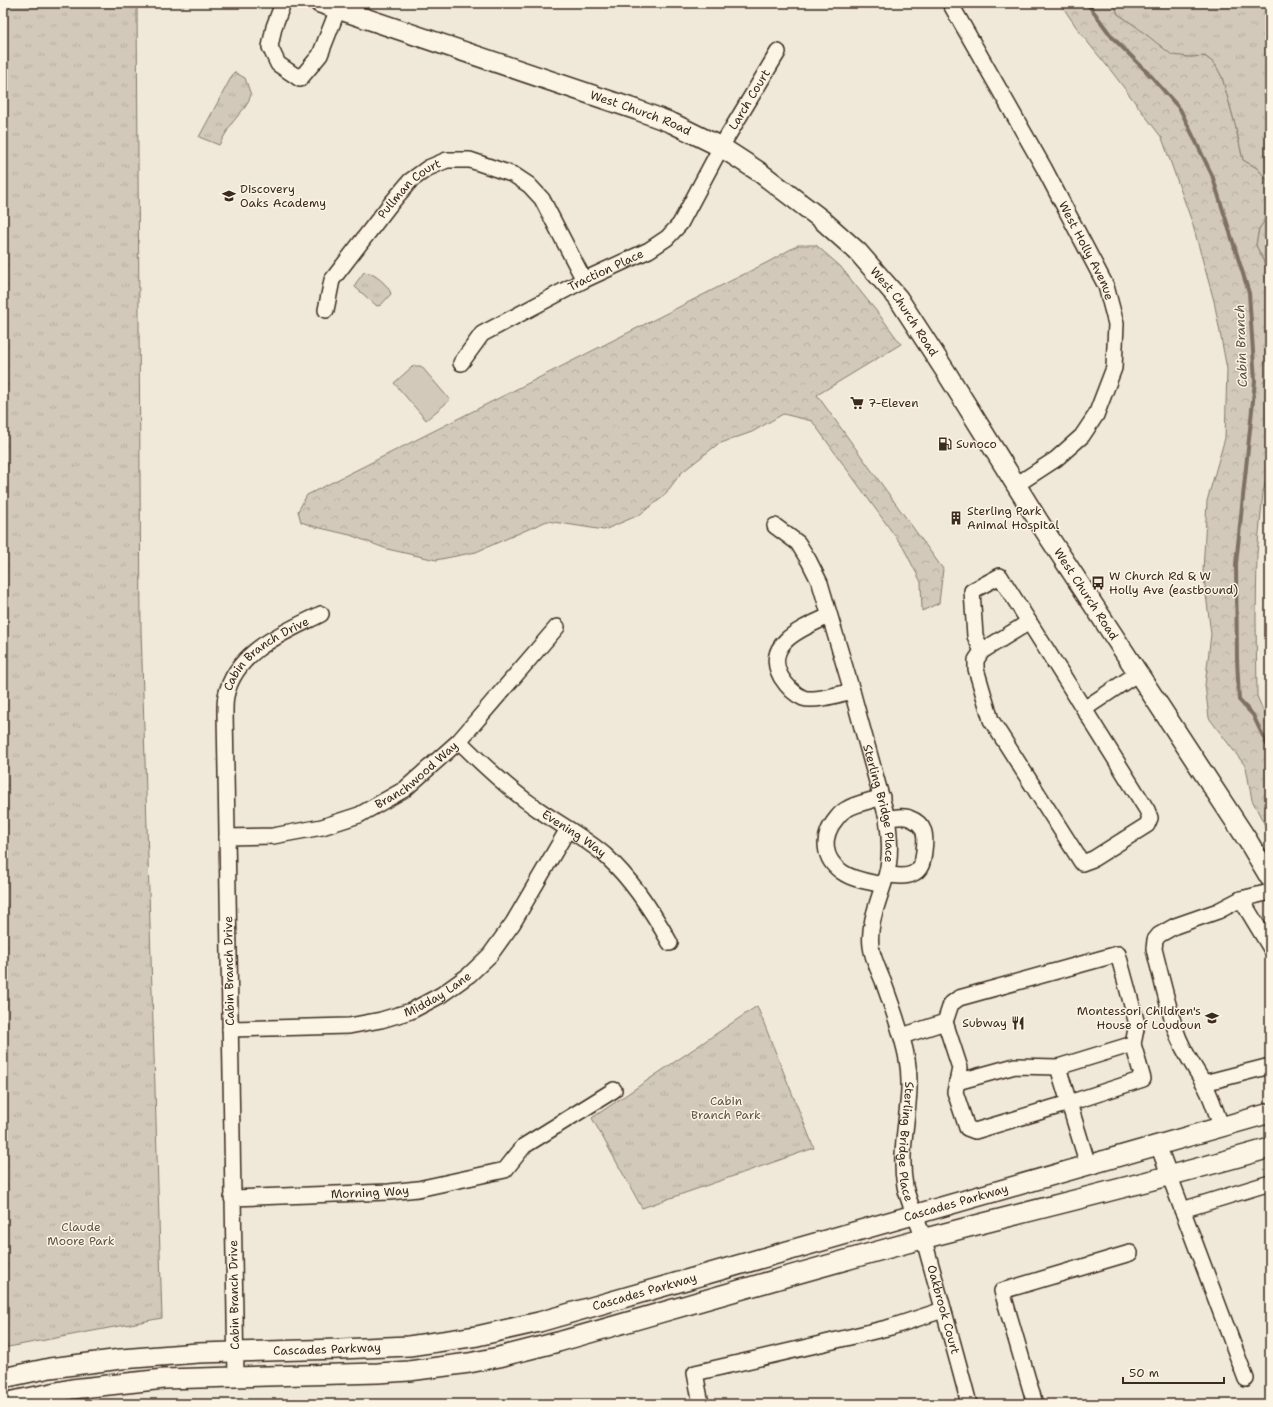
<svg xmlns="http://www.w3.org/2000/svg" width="1273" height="1407" font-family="'Shantell Sans',sans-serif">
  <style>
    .forest { fill: url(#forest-crowns); stroke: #867a6c }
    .park { fill: url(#park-tufts); stroke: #867a6c }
    .garden { fill: #d2c9ba; stroke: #867a6c }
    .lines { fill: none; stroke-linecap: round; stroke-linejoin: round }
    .stream { stroke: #7e7163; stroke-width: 4 }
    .minor-casing { stroke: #3b2a1e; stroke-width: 18 }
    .major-casing { stroke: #3b2a1e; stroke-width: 22 }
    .minor { stroke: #fcf5e5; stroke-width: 15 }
    .major { stroke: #fcf5e5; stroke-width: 19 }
    .labels { text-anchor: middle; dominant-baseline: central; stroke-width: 3; stroke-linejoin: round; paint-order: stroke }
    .street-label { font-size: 12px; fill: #3b2a1e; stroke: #fcf5e5 }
    .poi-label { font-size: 12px; fill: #3b2a1e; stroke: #fcf5e5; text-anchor: start }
    .park-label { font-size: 12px; fill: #615245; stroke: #fcf5e5 }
    .water-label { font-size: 13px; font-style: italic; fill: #625346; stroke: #fcf5e5 }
  </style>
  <defs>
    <pattern id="forest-crowns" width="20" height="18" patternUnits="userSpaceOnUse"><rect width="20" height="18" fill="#d2c9ba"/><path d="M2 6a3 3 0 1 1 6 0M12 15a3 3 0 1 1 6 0" fill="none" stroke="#b5ad9f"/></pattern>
    <pattern id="park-tufts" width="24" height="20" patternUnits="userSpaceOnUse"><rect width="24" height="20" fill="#d2c9ba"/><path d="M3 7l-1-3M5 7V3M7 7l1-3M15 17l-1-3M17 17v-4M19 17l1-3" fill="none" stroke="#b5ad9f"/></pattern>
  </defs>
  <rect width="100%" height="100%" fill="#f0e9d9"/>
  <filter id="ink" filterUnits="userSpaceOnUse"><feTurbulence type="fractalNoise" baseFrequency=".025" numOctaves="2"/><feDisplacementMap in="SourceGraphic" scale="8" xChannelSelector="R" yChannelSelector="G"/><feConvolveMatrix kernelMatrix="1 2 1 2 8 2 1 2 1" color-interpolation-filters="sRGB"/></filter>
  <g filter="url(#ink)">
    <path class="forest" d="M 1060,3 L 1114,3 L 1118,14 L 1134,25 L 1190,57 L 1205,56 L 1215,64 L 1222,77 L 1235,124 L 1243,160 L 1257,168 L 1268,181 L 1269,200 L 1268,216 L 1259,229 L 1256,245 L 1270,275 L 1270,463 L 1263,493 L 1257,554 L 1256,619 L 1257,696 L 1270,727 L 1270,835 L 1252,800 L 1246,767 L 1209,718 L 1205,685 L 1211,634 L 1203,571 L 1207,501 L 1225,438 L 1227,369 L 1214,301 L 1192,222 L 1162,138 L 1112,72 L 1081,34 Z
      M 798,245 L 816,245 L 840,266 L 881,317 L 901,344 L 817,395 L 943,569 L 939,603 L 922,611 L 921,582 L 903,547 L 812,421 L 783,414 L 752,432 L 718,444 L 681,473 L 663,497 L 639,515 L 604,530 L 547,521 L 476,552 L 436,560 L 387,549 L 350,535 L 316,527 L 301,522 L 298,511 L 307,495 L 770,261 Z"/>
    <path class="park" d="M 3,3 L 137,3 L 141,629 L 162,1318 L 3,1348 Z
      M 1114,3 L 1270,3 L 1270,275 L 1256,245 L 1259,229 L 1268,216 L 1269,200 L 1268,181 L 1257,168 L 1243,160 L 1235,124 L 1222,77 L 1215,64 L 1205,56 L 1190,57 L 1172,55 L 1134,25 L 1118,14 Z
      M 234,72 L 245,78 L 251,95 L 246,106 L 232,123 L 219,145 L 199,137 Z
      M 364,272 C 373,272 389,285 391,294 L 381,305 L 377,306 L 355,287 L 356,283 Z
      M 757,1006 L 814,1148 L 642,1208 L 592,1118 Z"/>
    <path class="garden" d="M 413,366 L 421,366 L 450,400 L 426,420 L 394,383 Z"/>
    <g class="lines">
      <path class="stream" d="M 1087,3 L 1112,37 L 1151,76 L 1180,109 L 1212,175 L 1249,293 L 1255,381 L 1236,564 L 1237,659 L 1239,700 L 1253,715 L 1270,751"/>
      <g class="minor-casing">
        <g id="minor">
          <path d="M 283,3 L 274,27 L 270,47 L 278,64 L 300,79 L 320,55 L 338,9"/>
          <path id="s1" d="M 950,3 L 1044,168 L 1106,286 L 1116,324 L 1114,368 L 1096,415 L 1082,436 L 1056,459 L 1016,485"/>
          <path id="s2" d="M 326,310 L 332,280 L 388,207 L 410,181 L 428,168 L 447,160 L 470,160 L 514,175 L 529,185 L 542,199 L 584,280"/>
          <path id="s3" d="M 461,363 L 482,334 L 584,280 L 649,250 L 667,238 L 680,224 L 721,147 L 778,52"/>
          <path id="s4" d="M 775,526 L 798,543 L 809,561 L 820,583 L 852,691 L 887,818 C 890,837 891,858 886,876 C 880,898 868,923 871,946 C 872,957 879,971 883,981 C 892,1007 902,1032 907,1059 C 915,1101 897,1143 905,1186 C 908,1202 919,1223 924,1240 C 939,1295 955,1349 969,1404"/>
          <path d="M 829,616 C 806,627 762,642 781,677 C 786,685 794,694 803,698 C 814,702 840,694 852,691"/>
          <path d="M 982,651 L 1029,622"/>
          <path d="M 1084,709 L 1147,810 L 1150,818 L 1147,825 L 1093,859 L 1082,863 L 991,720 L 976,669 L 976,660 L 982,651 L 975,636 L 972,591 L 1000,576 L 1084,709 L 1138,673"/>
          <path id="s5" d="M 459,741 C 482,764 505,786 532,805 C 556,823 585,837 607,857 C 633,881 653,912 670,943"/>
          <path d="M 882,797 C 871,801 857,803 847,809 C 842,811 839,815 836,819 C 821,837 823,859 842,872 C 853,880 870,882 883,885"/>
          <path id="s6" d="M 227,837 L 273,836 L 322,827 L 359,815 L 405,789 L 459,741 L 557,627"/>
          <path d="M 887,875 C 895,875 904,878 912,874 C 922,870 923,861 924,851 C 926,836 926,824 909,818 C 903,815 894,818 887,818"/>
          <path d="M 1241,899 L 1270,947"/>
          <path d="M 945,1022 L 960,1068 L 955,1092 L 967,1128 L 975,1131 L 1069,1103 L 1058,1067"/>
          <path id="s7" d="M 230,1029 L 349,1026 L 381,1020 L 411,1011 L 441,995 L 469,975 L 490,955 L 513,923 L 568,829"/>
          <path d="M 902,1036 L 945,1022 L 951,1004 L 959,998 L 1118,954 L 1137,1024 L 1133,1044 L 1143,1079 L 1069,1103 L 1088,1165"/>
          <path d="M 957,1082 L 1015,1066 L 1058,1067 L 1133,1044"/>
          <path d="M 1204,1083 L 1270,1066"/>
          <path d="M 1222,1127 C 1215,1112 1212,1096 1203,1082 C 1194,1066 1182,1050 1176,1031 C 1167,1004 1161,976 1154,949 L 1155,940 L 1159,935 L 1175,926 L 1218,911 L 1241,899 L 1270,892"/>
          <path d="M 1158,1145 L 1246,1379"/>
          <path id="s8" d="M 232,1198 L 389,1192 L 418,1189 L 505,1170 L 524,1146 L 614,1090"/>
          <path d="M 1182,1210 L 1270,1183"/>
          <path id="s9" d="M 236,1377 L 225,712 C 225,707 225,701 226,696 C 236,650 284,633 321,614"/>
          <path d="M 701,1404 L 695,1373 L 829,1342 L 891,1327 L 943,1310"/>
          <path d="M 1035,1404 L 1002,1291 L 1130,1253"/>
        </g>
      </g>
      <g class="major-casing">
        <g id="major">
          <path id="s10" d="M 320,3 L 637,110 L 672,123 L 721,147 L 758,171 L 821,219 L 858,252 L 898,298 L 946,372 L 1039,522 L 1248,841 L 1270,878"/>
          <path id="s11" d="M 3,1378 L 50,1368 L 121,1359 L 198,1353 L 340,1349 L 409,1346 L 477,1336 L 539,1322 L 1270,1113"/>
          <path d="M 3,1403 L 72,1389 L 164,1379 L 378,1373 L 409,1371 L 469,1363 L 499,1357 L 558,1342 C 681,1307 803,1271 926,1238 C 1040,1208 1156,1181 1270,1148"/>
        </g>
      </g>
      <use href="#minor" class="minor"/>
      <use href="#major" class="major"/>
    </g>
  </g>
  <defs>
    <g id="school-bare" transform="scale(1.08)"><path d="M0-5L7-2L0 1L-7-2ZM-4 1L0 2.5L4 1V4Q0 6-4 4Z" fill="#3b2a1e" stroke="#fcf5e5" stroke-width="2.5" paint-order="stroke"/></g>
    <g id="supermarket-bare" transform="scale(1.08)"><path d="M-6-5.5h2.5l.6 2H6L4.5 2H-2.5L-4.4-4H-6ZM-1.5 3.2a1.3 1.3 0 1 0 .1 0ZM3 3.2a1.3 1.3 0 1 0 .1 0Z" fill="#3b2a1e" stroke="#fcf5e5" stroke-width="2.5" paint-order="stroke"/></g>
    <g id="fuel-bare" transform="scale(1.08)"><path d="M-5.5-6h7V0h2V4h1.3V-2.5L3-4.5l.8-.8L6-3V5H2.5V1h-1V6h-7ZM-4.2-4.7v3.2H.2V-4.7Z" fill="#3b2a1e" stroke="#fcf5e5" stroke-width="2.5" paint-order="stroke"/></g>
    <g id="building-bare" transform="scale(1.08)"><path d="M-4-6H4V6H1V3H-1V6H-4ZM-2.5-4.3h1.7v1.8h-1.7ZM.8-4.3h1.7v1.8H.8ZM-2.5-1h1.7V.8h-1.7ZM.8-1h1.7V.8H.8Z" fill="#3b2a1e" stroke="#fcf5e5" stroke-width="2.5" paint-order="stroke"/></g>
    <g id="bus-bare" transform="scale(1.08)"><path d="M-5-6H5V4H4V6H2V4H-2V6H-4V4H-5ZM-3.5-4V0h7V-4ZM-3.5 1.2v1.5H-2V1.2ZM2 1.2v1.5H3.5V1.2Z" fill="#3b2a1e" stroke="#fcf5e5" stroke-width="2.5" paint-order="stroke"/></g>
    <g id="restaurant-bare" transform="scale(1.08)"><path d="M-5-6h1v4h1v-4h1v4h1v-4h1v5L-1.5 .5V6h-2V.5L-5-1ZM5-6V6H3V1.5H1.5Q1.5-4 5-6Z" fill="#3b2a1e" stroke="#fcf5e5" stroke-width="2.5" paint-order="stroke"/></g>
  </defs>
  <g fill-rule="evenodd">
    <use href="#school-bare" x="229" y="196"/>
    <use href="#supermarket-bare" x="857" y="403"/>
    <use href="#fuel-bare" x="945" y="444"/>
    <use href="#building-bare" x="956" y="518"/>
    <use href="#bus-bare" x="1098" y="583"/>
    <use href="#school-bare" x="1212" y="1018"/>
    <use href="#restaurant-bare" x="1018" y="1023"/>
  </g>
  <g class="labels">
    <g class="street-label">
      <text stroke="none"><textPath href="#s3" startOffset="406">Larch Court</textPath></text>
      <text stroke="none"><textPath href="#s10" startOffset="339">West Church Road</textPath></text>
      <text stroke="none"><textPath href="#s2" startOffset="151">Pullman Court</textPath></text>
      <text stroke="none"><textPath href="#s1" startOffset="283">West Holly Avenue</textPath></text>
      <text stroke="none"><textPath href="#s3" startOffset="175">Traction Place</textPath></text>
      <text stroke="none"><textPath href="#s10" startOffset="675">West Church Road</textPath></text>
      <text stroke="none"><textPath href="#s10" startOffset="1011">West Church Road</textPath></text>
      <text stroke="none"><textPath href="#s9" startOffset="742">Cabin Branch Drive</textPath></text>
      <text stroke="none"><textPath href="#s6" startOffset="205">Branchwood Way</textPath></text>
      <text stroke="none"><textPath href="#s4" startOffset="303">Sterling Bridge Place</textPath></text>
      <text stroke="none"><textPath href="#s5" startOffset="148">Evening Way</textPath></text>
      <text transform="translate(229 971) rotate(-91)">Cabin Branch Drive</text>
      <text stroke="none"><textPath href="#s7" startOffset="214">Midday Lane</textPath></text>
      <text stroke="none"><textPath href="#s4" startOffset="651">Sterling Bridge Place</textPath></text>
      <text stroke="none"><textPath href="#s8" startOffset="138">Morning Way</textPath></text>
      <text stroke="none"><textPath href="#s11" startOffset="974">Cascades Parkway</textPath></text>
      <text stroke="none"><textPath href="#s11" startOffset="650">Cascades Parkway</textPath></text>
      <text transform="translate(234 1295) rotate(-91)">Cabin Branch Drive</text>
      <text stroke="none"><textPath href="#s4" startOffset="825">Oakbrook Court</textPath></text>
      <text stroke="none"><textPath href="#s11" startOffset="326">Cascades Parkway</textPath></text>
    </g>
    <g class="poi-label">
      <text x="240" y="189">Discovery<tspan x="240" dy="14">Oaks Academy</tspan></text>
      <text x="868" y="403">7-Eleven</text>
      <text x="956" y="444">Sunoco</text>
      <text x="967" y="511">Sterling Park<tspan x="967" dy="14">Animal Hospital</tspan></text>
      <text x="1109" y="576">W Church Rd &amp; W<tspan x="1109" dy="14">Holly Ave (eastbound)</tspan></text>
      <text x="1201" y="1011" text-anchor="end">Montessori Children's<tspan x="1201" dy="14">House of Loudoun</tspan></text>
      <text x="1007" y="1023" text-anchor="end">Subway</text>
    </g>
    <g class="park-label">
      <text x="726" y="1101">Cabin<tspan x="726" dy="14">Branch Park</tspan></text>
      <text x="81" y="1227">Claude<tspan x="81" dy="14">Moore Park</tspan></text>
    </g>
    <g class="water-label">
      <text transform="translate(1241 346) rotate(-92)">Cabin Branch</text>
    </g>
  </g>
  <rect width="1273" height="1407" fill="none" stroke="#fcf5e5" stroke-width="16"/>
  <rect x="8" y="8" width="1257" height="1391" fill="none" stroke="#3b2a1e" stroke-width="1.5" filter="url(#ink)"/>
  <path d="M1123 1377v6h101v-6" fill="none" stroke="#3b2a1e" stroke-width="2"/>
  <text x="1129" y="1377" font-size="12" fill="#3b2a1e" stroke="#fcf5e5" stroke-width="3" paint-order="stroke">50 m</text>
</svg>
